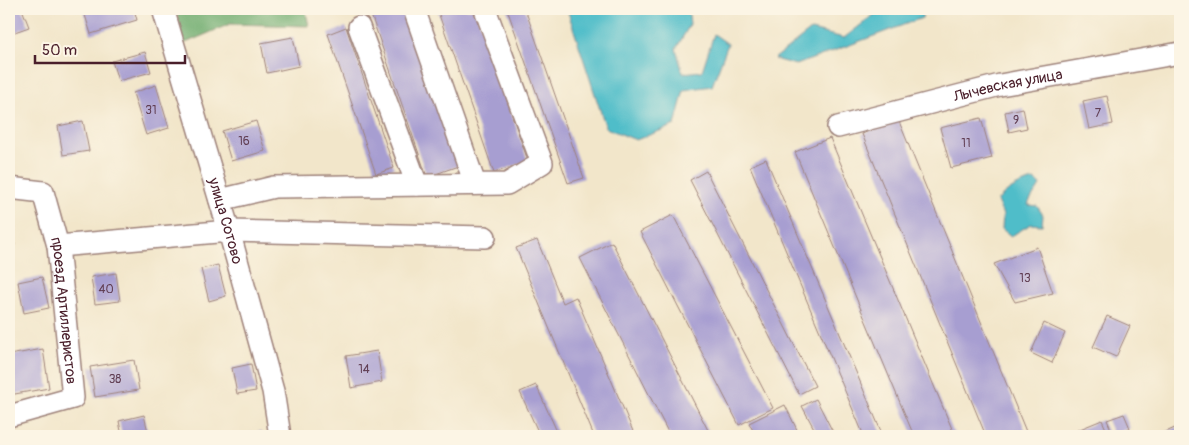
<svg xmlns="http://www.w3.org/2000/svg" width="1189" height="445" font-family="Pangolin,sans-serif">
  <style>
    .forest { fill: #6eac6e; stroke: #5c664c }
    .water { fill: #50bdc9; stroke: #4d6e7a }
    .building { fill: #a79ed1 }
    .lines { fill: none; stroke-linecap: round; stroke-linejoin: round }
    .minor-casing { stroke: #9e827a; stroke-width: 24 }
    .minor { stroke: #fff; stroke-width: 21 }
    .labels { text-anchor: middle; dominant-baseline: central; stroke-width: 4; stroke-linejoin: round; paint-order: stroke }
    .number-label { font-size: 12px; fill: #613f54 }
    .street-label { font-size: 15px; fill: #4a1f2b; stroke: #fcf5e5 }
  </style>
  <rect width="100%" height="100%" fill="#fcf5e5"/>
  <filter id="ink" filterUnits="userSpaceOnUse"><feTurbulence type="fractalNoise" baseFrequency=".02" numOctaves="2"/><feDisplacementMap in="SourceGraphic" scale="10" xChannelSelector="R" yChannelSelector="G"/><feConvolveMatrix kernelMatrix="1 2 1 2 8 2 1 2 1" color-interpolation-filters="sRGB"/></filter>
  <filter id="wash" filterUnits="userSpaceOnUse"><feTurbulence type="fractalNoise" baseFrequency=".0096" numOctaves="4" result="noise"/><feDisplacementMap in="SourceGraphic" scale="20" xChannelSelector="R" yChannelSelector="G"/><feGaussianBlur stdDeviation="1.12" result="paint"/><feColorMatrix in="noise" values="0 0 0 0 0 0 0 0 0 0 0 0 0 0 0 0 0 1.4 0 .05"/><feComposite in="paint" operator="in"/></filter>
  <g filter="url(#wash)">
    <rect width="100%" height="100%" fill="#f2e6ca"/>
    <path class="forest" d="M 176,9 L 314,9 L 306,12 L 309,26 L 230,24 L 183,44 Z"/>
    <path class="water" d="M 567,9 L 688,9 L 690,24 L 676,49 L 683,73 L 702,71 L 714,34 L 728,44 L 712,86 L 684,90 L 675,125 L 636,140 L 606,128 Z
      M 880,9 L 923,9 L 922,18 L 796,65 L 774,59 L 811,30 L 844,38 L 880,10 Z
      M 1034,180 L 1040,185 C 1037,192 1030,198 1028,205 L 1037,206 L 1043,215 L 1042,225 L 1031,224 L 1011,236 L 1002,229 L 1003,215 L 997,201 C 1009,189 1018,184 1034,180 Z"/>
    <g id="blocks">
      <path class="building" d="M 9,9 L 22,9 L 29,27 L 9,34 Z
        M 83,9 L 134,9 L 137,20 L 91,34 Z
        M 369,9 L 407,9 L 461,165 L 427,177 Z
        M 437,9 L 475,9 L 528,161 L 494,173 Z
        M 507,9 L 525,9 L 584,178 L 568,183 Z
        M 346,27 L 394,168 L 376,174 L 328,34 Z
        M 293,37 L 299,66 L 267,73 L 261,43 Z
        M 145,52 L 151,72 L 118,81 L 112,61 Z
        M 156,85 L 169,128 L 146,135 L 133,93 Z
        M 1107,96 L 1113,124 L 1089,129 L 1083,101 Z
        M 1023,108 L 1027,128 L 1009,132 L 1005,112 Z
        M 981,118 L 992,158 L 951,168 L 940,128 Z
        M 898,119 L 1027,434 L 1023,436 L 986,436 L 862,134 Z
        M 83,121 L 89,151 L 63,155 L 58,126 Z
        M 256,121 L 265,151 L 231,161 L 222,131 Z
        M 830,138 L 955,436 L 914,436 L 795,152 Z
        M 766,159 L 883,436 L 864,436 L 750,166 Z
        M 706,171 L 815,386 L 799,394 L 690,180 Z
        M 673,215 L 773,408 L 739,425 L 640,232 Z
        M 9,226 L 15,245 L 9,247 Z
        M 537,240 L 563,303 L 576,297 L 635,436 L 594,436 L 516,248 Z
        M 612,242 L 711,436 L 670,436 L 580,258 Z
        M 1037,247 L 1053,293 L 1015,302 L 994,264 Z
        M 218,265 L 226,296 L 209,301 L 201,269 Z
        M 116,273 L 120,301 L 95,304 L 91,277 Z
        M 42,277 L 49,308 L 24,313 L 18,282 Z
        M 1107,316 L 1130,326 L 1116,357 L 1093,347 Z
        M 1044,323 L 1065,333 L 1052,363 L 1031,353 Z
        M 43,349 L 49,388 L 9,395 L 9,355 Z
        M 377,351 L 382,382 L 351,388 L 346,356 Z
        M 134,360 L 139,390 L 95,397 L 90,367 Z
        M 251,364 L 256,391 L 237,394 L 232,368 Z
        M 536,385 L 559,436 L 540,436 L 520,392 Z
        M 816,399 L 835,436 L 818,436 L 802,406 Z
        M 785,405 L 800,436 L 756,436 L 749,423 Z
        M 1124,414 L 1130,428 L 1113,434 L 1107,420 Z
        M 144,415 L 149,436 L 122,436 L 119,421 Z
        M 1102,420 L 1109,436 L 1063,436 Z
        M 1177,427 L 1180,436 L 1157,436 Z
        M 262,431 L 262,436 L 242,436 L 241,434 Z"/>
    </g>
  </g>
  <g filter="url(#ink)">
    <use href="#blocks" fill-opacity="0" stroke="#9e827a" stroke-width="1"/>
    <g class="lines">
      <g class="minor-casing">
        <g id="minor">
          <path id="s1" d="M 163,9 L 229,231 L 273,391 L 280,436"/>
          <path d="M 414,9 L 475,184"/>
          <path d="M 359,27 L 417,185"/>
          <path id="s2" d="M 838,127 L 1000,85 L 1180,53"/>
          <path id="s3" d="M 9,188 L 43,192 L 58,246 L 73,398 L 9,416"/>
          <path d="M 220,200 L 274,187 L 507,184 L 542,163 L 485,9"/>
          <path d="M 58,246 L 229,231 L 485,237"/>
        </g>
      </g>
      <use href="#minor" class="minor"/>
    </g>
  </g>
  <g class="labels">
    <g class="number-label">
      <text x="151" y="110">31</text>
      <text x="1098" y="113">7</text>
      <text x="1016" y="120">9</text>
      <text x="244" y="141">16</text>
      <text x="966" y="143">11</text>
      <text x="1025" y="278">13</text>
      <text x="106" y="289">40</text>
      <text x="364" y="369">14</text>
      <text x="115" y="379">38</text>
    </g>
    <g class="street-label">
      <text stroke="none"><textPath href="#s2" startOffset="175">Лычевская улица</textPath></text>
      <text stroke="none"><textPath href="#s1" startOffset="221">улица Сотово</textPath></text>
      <text stroke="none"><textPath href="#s3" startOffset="155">проезд Артиллеристов</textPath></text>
    </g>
  </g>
  <rect width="1189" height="445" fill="none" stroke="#fcf5e5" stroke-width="30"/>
  <path d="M35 55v8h150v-8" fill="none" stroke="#4a1f2b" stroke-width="2.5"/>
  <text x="42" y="55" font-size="15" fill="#4a1f2b" stroke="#fcf5e5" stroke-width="4" paint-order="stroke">50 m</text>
</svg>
